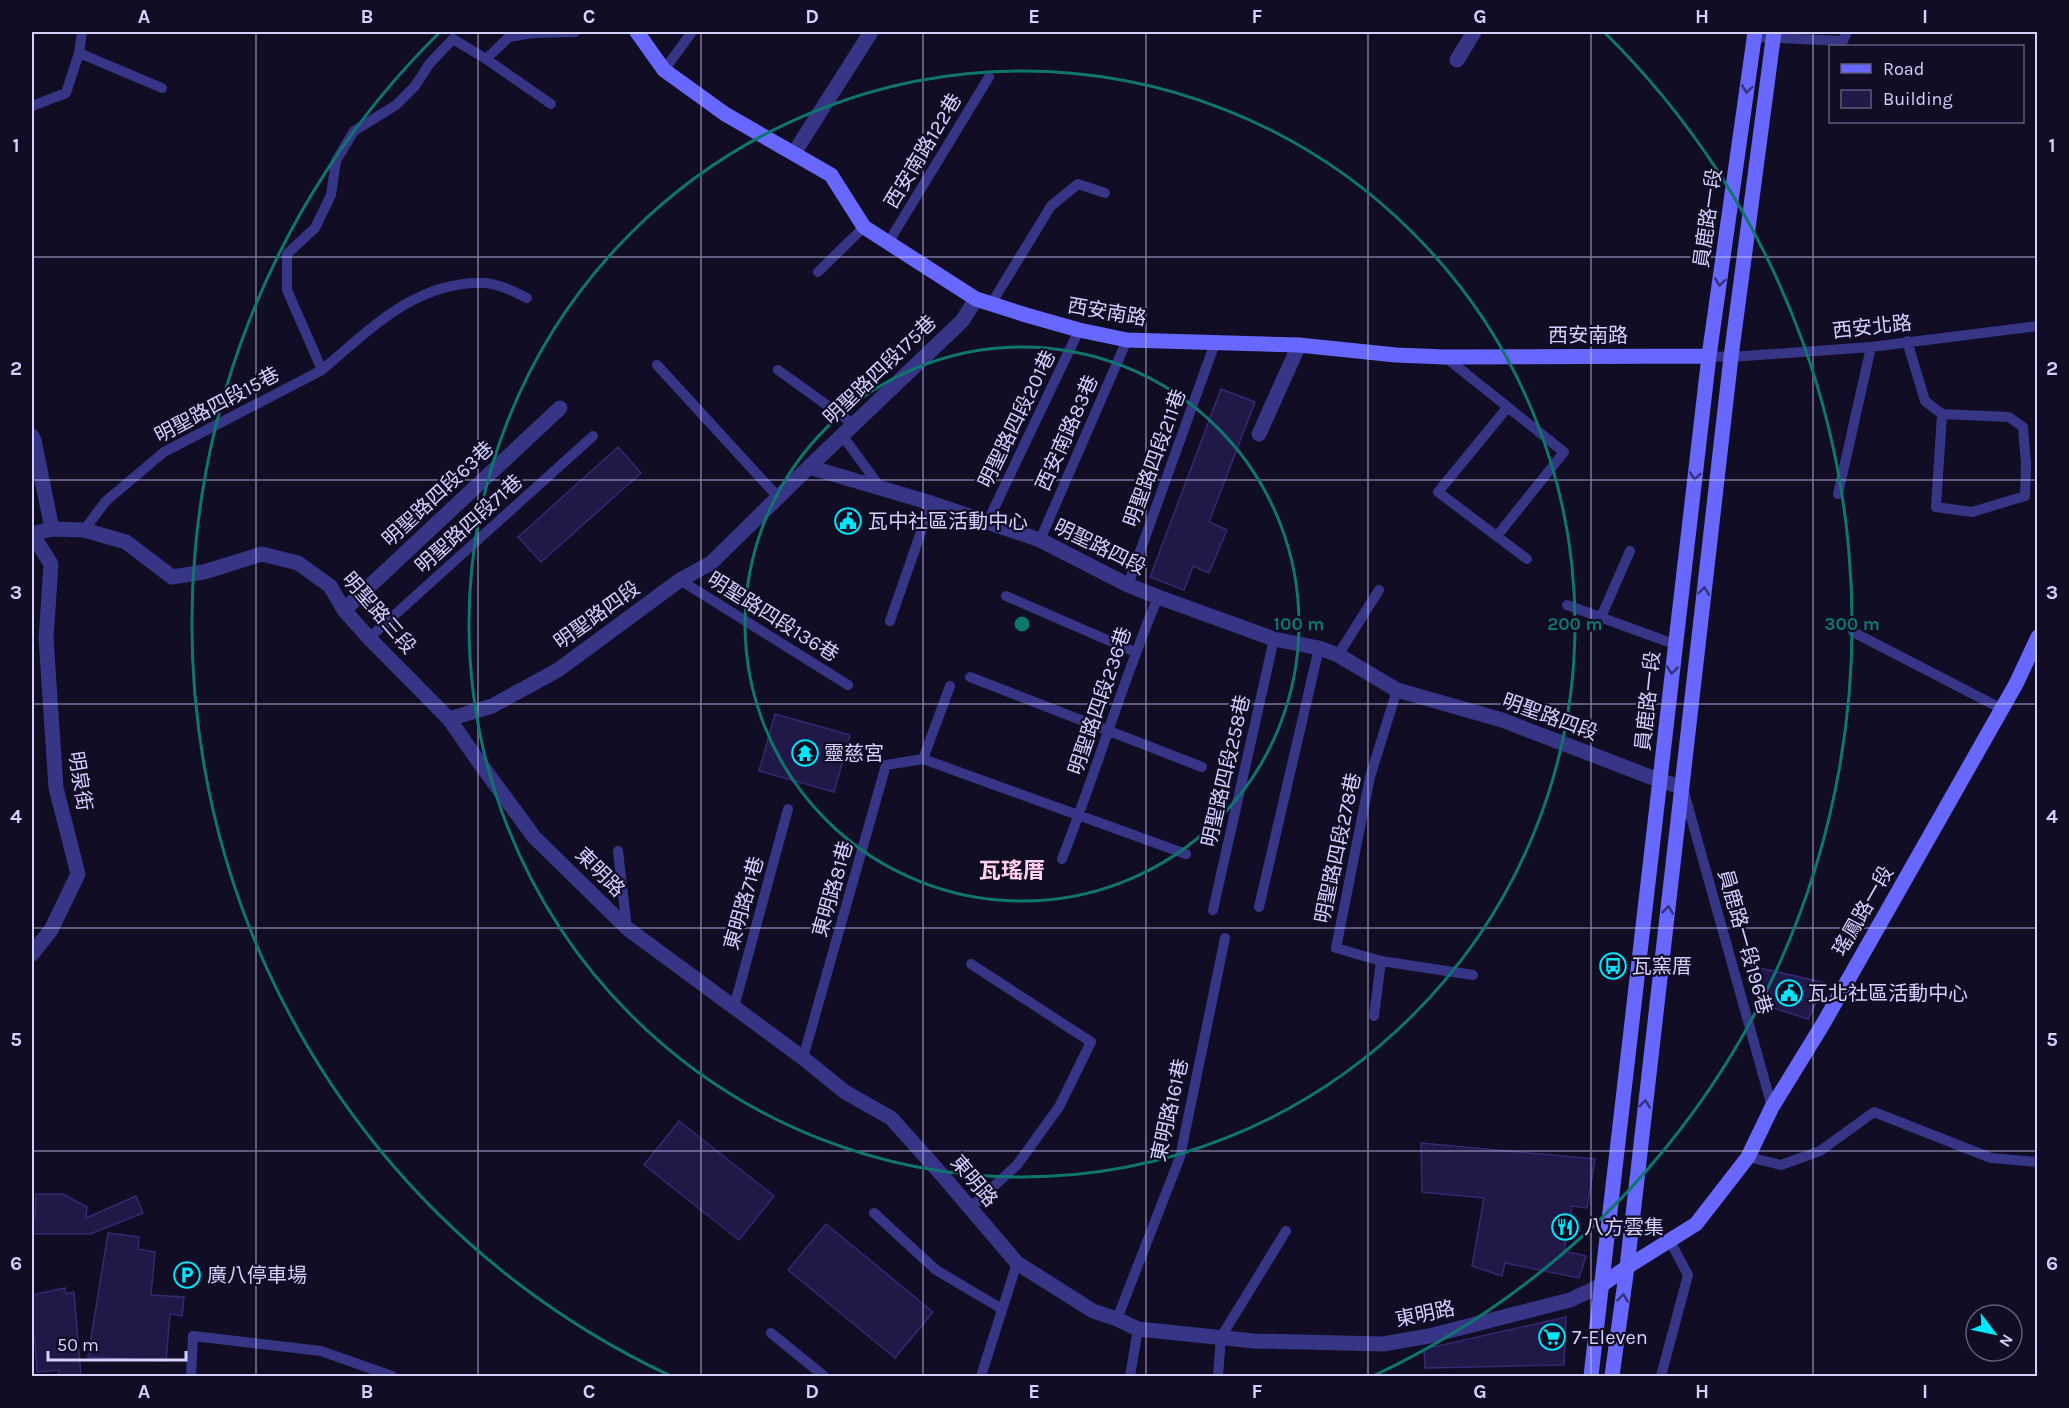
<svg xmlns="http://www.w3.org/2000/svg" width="2069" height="1408" font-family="Karla,'Noto Sans TC',sans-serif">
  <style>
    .building { fill: #201846; stroke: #362973; stroke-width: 1.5 }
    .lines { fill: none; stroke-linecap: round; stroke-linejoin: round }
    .lane { stroke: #373585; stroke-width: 10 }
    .street { stroke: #373585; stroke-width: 15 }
    .secondary { stroke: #6867ff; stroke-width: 15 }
    .oneway { stroke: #33317c }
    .grid { fill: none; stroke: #d4d0ff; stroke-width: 1.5; stroke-opacity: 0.55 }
    .ring { fill: none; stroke: #0f766e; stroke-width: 3 }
    .labels { text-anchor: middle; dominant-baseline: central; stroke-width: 4.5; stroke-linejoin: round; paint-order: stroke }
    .street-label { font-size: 20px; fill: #d4d0ff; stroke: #100d24 }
    .poi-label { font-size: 20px; fill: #d4d0ff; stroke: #100d24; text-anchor: start }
    .quarter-label { font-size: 22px; font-weight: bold; fill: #ffd2ef; stroke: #100d24 }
    .centre { fill: #0f766e; stroke: #100d24; stroke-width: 3 }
    .ring-label { font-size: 18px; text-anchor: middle; font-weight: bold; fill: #0f766e; stroke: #100d24; stroke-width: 4.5; stroke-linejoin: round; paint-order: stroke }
    .neatline { fill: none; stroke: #d4d0ff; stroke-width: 2 }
    .grid-label { font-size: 20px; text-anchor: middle; font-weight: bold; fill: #d4d0ff }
  </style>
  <rect width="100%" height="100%" fill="#100d24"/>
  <path class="building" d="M 1221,389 L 1255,402 L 1209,522 L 1227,530 L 1209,573 L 1193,566 L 1184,590 L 1150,577 Z
    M 618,447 L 641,473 L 541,562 L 518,537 Z
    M 775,714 L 850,735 L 834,792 L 759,771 Z
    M 1751,966 L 1826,983 L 1808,1019 L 1758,1003 Z
    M 679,1121 L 774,1196 L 739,1240 L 644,1165 Z
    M 1421,1143 L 1595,1159 L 1587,1208 L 1572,1206 L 1564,1251 L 1586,1256 L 1579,1278 L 1505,1263 L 1502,1276 L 1472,1266 L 1484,1198 L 1422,1192 Z
    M 36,1194 L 63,1194 L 87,1207 L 86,1218 L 136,1196 L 143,1213 L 90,1234 L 32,1234 L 32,1217 L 35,1218 Z
    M 826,1224 L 933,1312 L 895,1358 L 788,1270 Z
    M 108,1233 L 139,1237 L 138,1249 L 155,1252 L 151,1295 L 184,1297 L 182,1316 L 170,1314 L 166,1361 L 88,1357 Z
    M 65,1288 L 66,1294 L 74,1292 L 81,1377 L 59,1377 L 59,1370 L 37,1372 L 35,1339 L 32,1339 L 32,1295 Z
    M 1566,1317 L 1564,1365 L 1425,1368 L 1424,1349 Z"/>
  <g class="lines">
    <path class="lane" d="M 1755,37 L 1843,41 L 1847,32
      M 79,53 L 162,88
      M 486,59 L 551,104
      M 664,70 L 692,32
      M 32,106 L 66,93 L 79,53 L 82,32
      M 888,243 L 989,77
      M 818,272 L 864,227
      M 991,304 L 1051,206 L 1078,184 L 1105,193
      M 1907,341 L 1925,401 L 1942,414 L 2009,417 L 2023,427 L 2026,464 L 2025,496 L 1972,512 L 1936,507 L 1942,414
      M 1709,356 L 1731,357 L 1871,347 L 2038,326
      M 1445,357 L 1564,452 L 1497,536
      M 657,365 L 778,497
      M 322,370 C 369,330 417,280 484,283 C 499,284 513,291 527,298
      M 778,370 L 853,424
      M 1507,408 L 1438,492 L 1527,559
      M 842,435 L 880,487
      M 1838,494 L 1871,347
      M 987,523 L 1079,330
      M 84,530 L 106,501 L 164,452 L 322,370 L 287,290 L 287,254 L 315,228 L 331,195 L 336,161 L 354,131 L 396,105 L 415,86 L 430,63 L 453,39 L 486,59 L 509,37 L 533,33 L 575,32
      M 1040,540 L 1127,340
      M 680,580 L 848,685
      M 1128,585 L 1215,343
      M 1006,596 L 1135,652
      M 1567,605 L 1674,644
      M 1601,617 L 1630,551
      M 890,621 L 931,503
      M 1853,632 L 2002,709
      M 369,638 L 593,436
      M 1338,655 L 1379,590
      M 970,677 L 1202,767
      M 1397,690 L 1370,777 L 1336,948 L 1381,961 L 1473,975
      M 923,759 L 1186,854
      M 923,759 L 950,686
      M 1684,792 L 1772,1107
      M 618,851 L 627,929
      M 1062,859 C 1096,772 1122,683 1158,597
      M 1259,907 L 1319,648
      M 1213,910 L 1274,639
      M 734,1007 L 788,809
      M 1374,1016 L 1381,961
      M 803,1058 L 886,765 L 923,759
      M 1748,1157 L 1781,1165 L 1820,1151 L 1874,1112 L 1991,1158 L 2038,1162
      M 970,1208 L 1017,1165 L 1059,1107 L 1091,1042 L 971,964
      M 874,1213 L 936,1270 L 1002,1309
      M 1117,1319 L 1180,1157 L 1225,938
      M 771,1333 L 824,1376
      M 191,1376 L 193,1336 L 321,1351 L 392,1376
      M 981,1376 L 1017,1263
      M 1130,1376 L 1138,1329
      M 1218,1376 L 1221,1337 L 1286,1231
      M 1661,1376 L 1688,1275 L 1670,1241"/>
    <path class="street" d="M 1457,60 L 1474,32
      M 794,153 L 871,32
      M 1259,434 L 1299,345
      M 32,436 L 34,440 L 52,529
      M 809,467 L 962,321 L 976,299
      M 32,534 L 52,529 L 84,530 L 126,542 L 172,577 L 204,572 L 262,554 L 298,563 L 330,586 L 344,610 L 369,638 L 449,719 L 479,762 L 534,837 L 628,929 L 803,1058 L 845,1092 L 891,1118 L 942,1175 L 1017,1263 L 1093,1311 L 1117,1319 L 1138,1329 L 1254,1341 L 1383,1344 L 1429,1336 L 1570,1300 L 1602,1285
      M 344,610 L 560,408
      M 449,719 L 492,706 L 558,670 L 680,580 L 711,563 L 809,467 L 931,503 L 1040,540 L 1128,585 L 1158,597 L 1274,639 L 1319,648 L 1338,655 L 1397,690 L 1502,720 L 1661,781 L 1682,787
      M 32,954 L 51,930 L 78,874 L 56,788 L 46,639 L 51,564 L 32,534"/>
    <path class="secondary" d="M 637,32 L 664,70 L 725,114 L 831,175 L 864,227 L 976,299 L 1026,315 L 1079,330 L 1127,340 L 1299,345 L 1396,355 L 1445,357 L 1709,356
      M 1602,1285 L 1627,1267 L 1696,1224 L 1748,1157 L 1772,1107 L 1823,1024 L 2016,684 L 2038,637
      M 1591,1376 L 1709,356 L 1755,32
      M 1612,1376 L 1627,1267 L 1731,357 L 1774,32"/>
  </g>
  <defs><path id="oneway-chevron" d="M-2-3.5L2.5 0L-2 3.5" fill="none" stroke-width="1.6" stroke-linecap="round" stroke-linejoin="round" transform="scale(1.5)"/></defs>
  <g class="oneway">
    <use href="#oneway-chevron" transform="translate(1747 89) rotate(98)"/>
    <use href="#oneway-chevron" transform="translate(1720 282) rotate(98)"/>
    <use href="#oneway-chevron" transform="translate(1695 476) rotate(97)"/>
    <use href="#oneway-chevron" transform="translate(1704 591) rotate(-83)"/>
    <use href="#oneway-chevron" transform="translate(1672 670) rotate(96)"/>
    <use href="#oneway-chevron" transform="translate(1668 910) rotate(-83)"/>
    <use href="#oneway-chevron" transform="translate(1645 1104) rotate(-83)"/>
    <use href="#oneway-chevron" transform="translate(1623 1298) rotate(-83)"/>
  </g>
  <path class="grid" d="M 256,32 L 256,1376M 478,32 L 478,1376M 701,32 L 701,1376M 923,32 L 923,1376M 1146,32 L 1146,1376M 1368,32 L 1368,1376M 1591,32 L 1591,1376M 1813,32 L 1813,1376M 32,257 L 2038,257M 32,480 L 2038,480M 32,704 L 2038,704M 32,928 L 2038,928M 32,1151 L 2038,1151"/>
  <g class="ring">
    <circle cx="1022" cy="624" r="277"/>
    <circle cx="1022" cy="624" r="553"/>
    <path d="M671 1376A830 830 0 0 1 440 32M1604 32A830 830 0 0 1 1373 1376"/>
  </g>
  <defs>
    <g id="civic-ring" transform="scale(1.35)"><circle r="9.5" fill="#100d24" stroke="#00e6fb" stroke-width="1.5"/><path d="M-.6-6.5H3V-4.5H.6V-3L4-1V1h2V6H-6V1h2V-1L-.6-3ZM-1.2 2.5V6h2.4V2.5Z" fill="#00e6fb"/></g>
    <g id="temple-ring" transform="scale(1.35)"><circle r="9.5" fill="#100d24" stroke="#00e6fb" stroke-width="1.5"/><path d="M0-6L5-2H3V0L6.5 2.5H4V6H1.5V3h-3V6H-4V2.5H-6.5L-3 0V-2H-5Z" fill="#00e6fb"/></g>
    <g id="bus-ring" transform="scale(1.35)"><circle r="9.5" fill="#100d24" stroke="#00e6fb" stroke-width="1.5"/><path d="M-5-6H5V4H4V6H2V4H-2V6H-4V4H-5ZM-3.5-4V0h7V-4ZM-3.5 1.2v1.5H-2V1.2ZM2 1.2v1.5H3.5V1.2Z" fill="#00e6fb"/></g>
    <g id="restaurant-ring" transform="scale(1.35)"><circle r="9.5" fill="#100d24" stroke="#00e6fb" stroke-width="1.5"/><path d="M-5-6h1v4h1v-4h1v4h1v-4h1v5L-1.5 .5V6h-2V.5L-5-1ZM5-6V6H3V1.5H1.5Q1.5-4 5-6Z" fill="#00e6fb"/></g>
    <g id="parking-ring" transform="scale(1.35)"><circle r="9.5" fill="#100d24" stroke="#00e6fb" stroke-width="1.5"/><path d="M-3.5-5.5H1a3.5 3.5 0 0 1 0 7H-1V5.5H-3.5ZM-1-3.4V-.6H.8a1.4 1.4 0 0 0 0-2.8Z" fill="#00e6fb"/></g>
    <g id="supermarket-ring" transform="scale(1.35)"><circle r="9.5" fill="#100d24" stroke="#00e6fb" stroke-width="1.5"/><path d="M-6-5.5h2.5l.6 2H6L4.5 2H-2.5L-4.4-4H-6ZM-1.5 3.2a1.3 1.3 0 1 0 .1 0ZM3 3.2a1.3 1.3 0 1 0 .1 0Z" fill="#00e6fb"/></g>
  </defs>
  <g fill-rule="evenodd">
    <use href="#civic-ring" x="848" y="521"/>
    <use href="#temple-ring" x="805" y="753"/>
    <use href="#bus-ring" x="1613" y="966"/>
    <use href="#civic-ring" x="1789" y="993"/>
    <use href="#restaurant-ring" x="1565" y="1227"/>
    <use href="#parking-ring" x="187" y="1275"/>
    <use href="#supermarket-ring" x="1552" y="1337"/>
  </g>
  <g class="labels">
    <g class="street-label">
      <text transform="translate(923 151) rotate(-59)">西安南路122巷</text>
      <text transform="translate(1708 218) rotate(-82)">員鹿路一段</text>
      <text transform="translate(1107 312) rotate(10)">西安南路</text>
      <text transform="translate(1872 327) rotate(-6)">西安北路</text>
      <text x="1588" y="335">西安南路</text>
      <text transform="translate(880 370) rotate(-44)">明聖路四段175巷</text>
      <text transform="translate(217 405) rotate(-28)">明聖路四段15巷</text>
      <text transform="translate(1017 419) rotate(-64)">明聖路四段201巷</text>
      <text transform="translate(1067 433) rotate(-66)">西安南路83巷</text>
      <text transform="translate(1155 458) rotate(-70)">明聖路四段211巷</text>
      <text transform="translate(438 494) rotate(-43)">明聖路四段63巷</text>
      <text transform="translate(469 524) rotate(-42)">明聖路四段71巷</text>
      <text transform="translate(1100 547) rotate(26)">明聖路四段</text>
      <text transform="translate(379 613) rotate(49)">明聖路三段</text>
      <text transform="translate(597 615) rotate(-36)">明聖路四段</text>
      <text transform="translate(773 617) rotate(32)">明聖路四段136巷</text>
      <text transform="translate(1100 701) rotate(-71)">明聖路四段236巷</text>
      <text transform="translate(1648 701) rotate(-84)">員鹿路一段</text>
      <text transform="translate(1550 717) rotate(20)">明聖路四段</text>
      <text transform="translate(1226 771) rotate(-77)">明聖路四段258巷</text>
      <text transform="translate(80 781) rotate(81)">明泉街</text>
      <text transform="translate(1338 848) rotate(-78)">明聖路四段278巷</text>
      <text transform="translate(600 872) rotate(45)">東明路</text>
      <text transform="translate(833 889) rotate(-74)">東明路81巷</text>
      <text transform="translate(744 903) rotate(-74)">東明路71巷</text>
      <text transform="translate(1863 911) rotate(-60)">瑤鳳路一段</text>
      <text transform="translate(1745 942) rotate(74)">員鹿路一段196巷</text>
      <text transform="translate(1170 1110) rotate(-77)">東明路161巷</text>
      <text transform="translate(974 1181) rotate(50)">東明路</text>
      <text transform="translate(1425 1314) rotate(-12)">東明路</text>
    </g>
    <g class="poi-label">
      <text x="868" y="521">瓦中社區活動中心</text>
      <text x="824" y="753">靈慈宮</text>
      <text x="1632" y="966">瓦窯厝</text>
      <text x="1808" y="993">瓦北社區活動中心</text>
      <text x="1584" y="1227">八方雲集</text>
      <text x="207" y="1275">廣八停車場</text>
      <text x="1572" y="1337">7-Eleven</text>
    </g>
    <g class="quarter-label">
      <text x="1012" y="871">瓦瑤厝</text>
    </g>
  </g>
  <circle cx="1022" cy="624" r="9" class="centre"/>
  <g class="ring-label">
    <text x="1299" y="630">100 m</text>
    <text x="1575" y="630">200 m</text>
    <text x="1852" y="630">300 m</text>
  </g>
  <rect width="2069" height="1408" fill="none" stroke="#100d24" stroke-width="66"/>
  <rect x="1829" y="45" width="195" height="78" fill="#100d24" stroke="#5e5b7c" stroke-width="1.5"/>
  <rect x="1841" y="64" width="30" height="9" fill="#6867ff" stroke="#5e5b7c" stroke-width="1.5"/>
  <text x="1883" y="75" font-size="18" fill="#d4d0ff">Road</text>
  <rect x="1841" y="90" width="30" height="18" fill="#201846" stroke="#5e5b7c" stroke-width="1.5"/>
  <text x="1883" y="105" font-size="18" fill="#d4d0ff">Building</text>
  <g transform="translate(1994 1333) rotate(122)"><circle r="28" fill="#100d24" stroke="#5e5b7c" stroke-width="1.5"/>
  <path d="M0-4.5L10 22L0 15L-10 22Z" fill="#00e6fb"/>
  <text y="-9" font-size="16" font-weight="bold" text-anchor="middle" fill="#d4d0ff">N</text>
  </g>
  <path d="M48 1351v9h138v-9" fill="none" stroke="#d4d0ff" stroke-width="3"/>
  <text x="57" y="1351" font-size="18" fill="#d4d0ff" stroke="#100d24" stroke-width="4.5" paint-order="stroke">50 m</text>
  <rect x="33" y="33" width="2003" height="1342" class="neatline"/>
  <g class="grid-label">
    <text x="144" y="23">A</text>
    <text x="367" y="23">B</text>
    <text x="589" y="23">C</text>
    <text x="812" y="23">D</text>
    <text x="1034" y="23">E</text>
    <text x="1257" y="23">F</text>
    <text x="1480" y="23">G</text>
    <text x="1702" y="23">H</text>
    <text x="1925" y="23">I</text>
    <text x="16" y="152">1</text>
    <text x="2052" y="152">1</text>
    <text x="16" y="375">2</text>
    <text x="2052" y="375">2</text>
    <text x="16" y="599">3</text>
    <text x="2052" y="599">3</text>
    <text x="16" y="823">4</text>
    <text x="2052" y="823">4</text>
    <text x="16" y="1046">5</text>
    <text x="2052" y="1046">5</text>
    <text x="16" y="1270">6</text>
    <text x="2052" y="1270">6</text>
    <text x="144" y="1398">A</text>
    <text x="367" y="1398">B</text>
    <text x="589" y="1398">C</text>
    <text x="812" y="1398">D</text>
    <text x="1034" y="1398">E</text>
    <text x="1257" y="1398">F</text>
    <text x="1480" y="1398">G</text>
    <text x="1702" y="1398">H</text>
    <text x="1925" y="1398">I</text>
  </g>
</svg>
